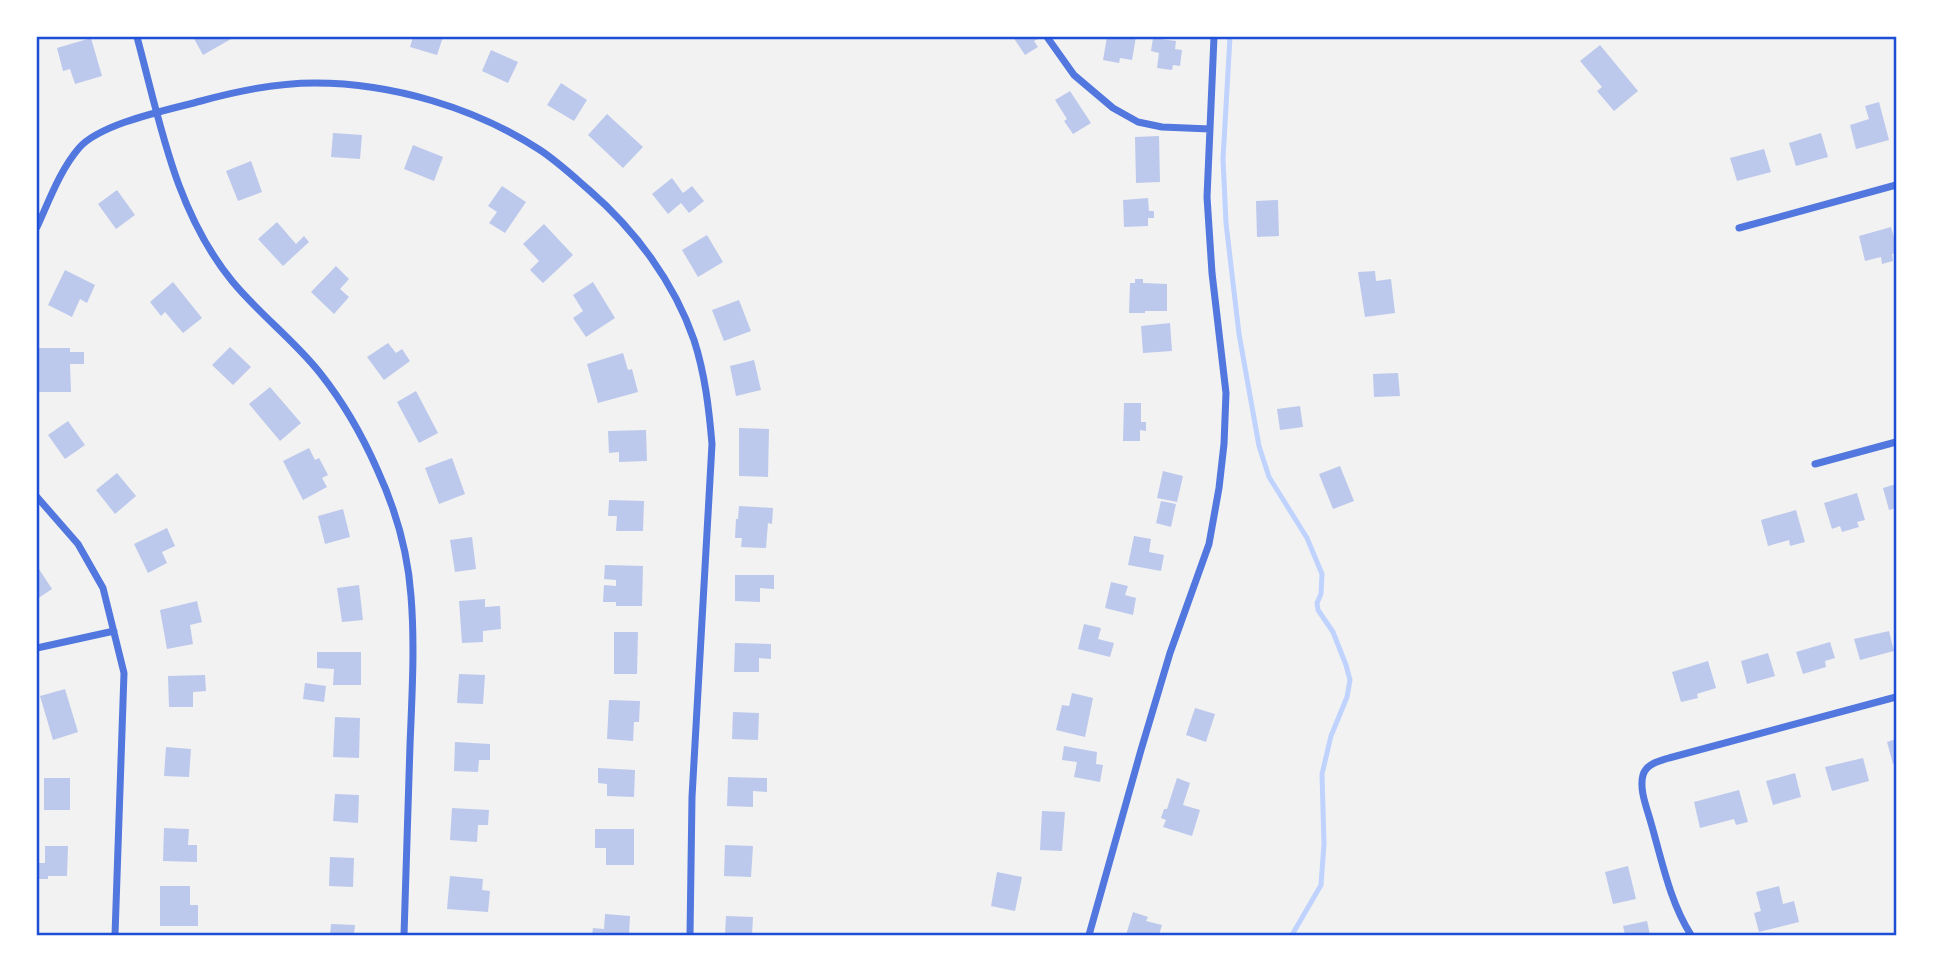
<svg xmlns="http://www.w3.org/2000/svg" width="1933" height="972" font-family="'Public Sans',sans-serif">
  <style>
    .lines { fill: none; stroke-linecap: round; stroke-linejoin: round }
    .stream { stroke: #bfd3fe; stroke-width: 5 }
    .building { fill: #bdc9ec }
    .minor { stroke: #5277de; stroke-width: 7 }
    .neatline { fill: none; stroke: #1d4ed8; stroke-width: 2.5 }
  </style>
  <rect width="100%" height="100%" fill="#f2f2f2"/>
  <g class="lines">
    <path class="stream" d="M 1230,37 L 1223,159 L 1226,223 L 1239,334 L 1259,446 L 1269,477 L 1307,538 L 1322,574 L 1321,594 L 1317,603 L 1318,610 L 1333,632 L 1346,665 L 1350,680 L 1347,697 L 1331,736 L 1322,774 L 1324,844 L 1321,885 L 1292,935"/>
  </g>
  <path class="building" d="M 193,37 L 230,37 L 231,39 L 203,55 Z
    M 413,37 L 443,37 L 437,55 L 410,47 Z
    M 1013,37 L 1042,37 L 1034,41 L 1038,47 L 1025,55 Z
    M 1107,37 L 1136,37 L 1132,60 L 1120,58 L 1119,63 L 1103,60 Z
    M 91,38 L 102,76 L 75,84 L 70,69 L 63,71 L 57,48 Z
    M 1153,38 L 1176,41 L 1175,49 L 1182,50 L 1180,66 L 1173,65 L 1172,70 L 1157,68 L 1159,53 L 1151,51 Z
    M 1600,45 L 1638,91 L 1614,111 L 1597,91 L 1602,87 L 1580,61 Z
    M 491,50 L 518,62 L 508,83 L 482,71 Z
    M 561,83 L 587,100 L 574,121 L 547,105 Z
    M 1070,91 L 1091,123 L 1073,134 L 1064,121 L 1067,119 L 1055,100 Z
    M 1879,102 L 1889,140 L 1856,149 L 1850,125 L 1869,119 L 1865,106 Z
    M 607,114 L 643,147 L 623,168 L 588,135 Z
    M 333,133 L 362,135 L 360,159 L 331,157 Z
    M 1821,133 L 1828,157 L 1796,166 L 1789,143 Z
    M 1159,136 L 1160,182 L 1136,183 L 1135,137 Z
    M 413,145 L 443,157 L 434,181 L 404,169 Z
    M 1764,149 L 1771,172 L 1737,181 L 1730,158 Z
    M 251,161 L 262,192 L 238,201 L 226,171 Z
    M 672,178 L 683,193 L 692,186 L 704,201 L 689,213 L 681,203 L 668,214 L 652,194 Z
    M 502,186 L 526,202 L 505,233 L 489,223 L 497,212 L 488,206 Z
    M 117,190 L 135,215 L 116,229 L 98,204 Z
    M 1148,198 L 1149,211 L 1154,211 L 1154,218 L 1148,218 L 1148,226 L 1124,227 L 1123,200 Z
    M 1278,200 L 1279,236 L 1257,237 L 1256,201 Z
    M 277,222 L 296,244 L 304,236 L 309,242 L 283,266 L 258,239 Z
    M 544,224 L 573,255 L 543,283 L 530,270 L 539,261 L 523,244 Z
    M 1891,227 L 1896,244 L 1896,253 L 1892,254 L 1893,261 L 1882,264 L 1881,257 L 1865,261 L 1859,236 Z
    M 707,235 L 723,262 L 698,277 L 682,250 Z
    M 336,266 L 349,279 L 340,289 L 349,297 L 334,314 L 311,292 Z
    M 65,270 L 95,285 L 87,303 L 80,299 L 72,317 L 48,305 Z
    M 1375,271 L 1376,281 L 1391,279 L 1395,313 L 1365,317 L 1358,272 Z
    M 1135,279 L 1143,279 L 1143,283 L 1167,284 L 1167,311 L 1145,311 L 1145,313 L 1129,313 L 1130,283 L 1135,283 Z
    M 173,282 L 202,318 L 183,333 L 165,312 L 161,316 L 150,302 Z
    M 593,282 L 615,318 L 586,337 L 573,318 L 583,311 L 573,295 Z
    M 739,300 L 751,331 L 724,341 L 712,310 Z
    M 1170,323 L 1172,351 L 1143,353 L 1141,326 Z
    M 388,343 L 396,353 L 402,349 L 410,361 L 384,380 L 367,357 Z
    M 230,347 L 251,367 L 233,385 L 212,365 Z
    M 37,348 L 70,348 L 70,352 L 84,352 L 84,364 L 70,364 L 71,392 L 37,392 Z
    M 623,353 L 628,370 L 632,369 L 638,392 L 598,403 L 587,364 Z
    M 754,360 L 761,390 L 736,396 L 730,366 Z
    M 1398,373 L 1400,396 L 1374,397 L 1373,374 Z
    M 270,387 L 301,423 L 280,441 L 249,404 Z
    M 416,391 L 438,433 L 419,443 L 397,402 Z
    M 1124,403 L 1141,403 L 1141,422 L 1146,422 L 1146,431 L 1140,430 L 1140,441 L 1123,441 Z
    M 1300,406 L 1303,427 L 1280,430 L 1277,409 Z
    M 68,421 L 85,445 L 65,459 L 48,435 Z
    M 739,428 L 769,429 L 768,477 L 739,476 Z
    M 646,430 L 647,461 L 619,462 L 619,452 L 609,453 L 608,431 Z
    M 309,448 L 315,460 L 319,458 L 328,475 L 322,478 L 327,487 L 303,500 L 283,461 Z
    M 452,458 L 465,494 L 439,504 L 425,468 Z
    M 1340,466 L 1354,501 L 1333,509 L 1319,474 Z
    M 1163,471 L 1183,476 L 1177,502 L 1157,498 Z
    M 117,473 L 136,496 L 115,514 L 96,490 Z
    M 1896,484 L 1896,508 L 1889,510 L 1883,488 Z
    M 1857,493 L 1865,520 L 1857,522 L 1859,527 L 1842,532 L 1840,526 L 1832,529 L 1824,503 Z
    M 609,500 L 644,501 L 643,531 L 616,531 L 617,516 L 608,516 Z
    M 1161,501 L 1176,504 L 1171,527 L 1156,523 Z
    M 739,506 L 773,508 L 772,524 L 768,523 L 766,548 L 741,547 L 742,538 L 735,538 L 736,519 L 738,519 Z
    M 343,509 L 350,537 L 325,544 L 318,516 Z
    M 1796,510 L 1805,542 L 1790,546 L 1789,540 L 1768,546 L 1761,520 Z
    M 167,528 L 175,546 L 162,552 L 167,563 L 148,573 L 134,544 Z
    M 1134,536 L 1151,539 L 1149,552 L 1164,555 L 1161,571 L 1128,565 Z
    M 472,537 L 476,569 L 455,572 L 450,540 Z
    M 605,565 L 643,566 L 642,606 L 616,606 L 616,602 L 603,602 L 604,585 L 616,586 L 616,580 L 604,579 Z
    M 37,566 L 52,589 L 37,599 Z
    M 735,575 L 774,575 L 774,589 L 760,588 L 760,602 L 735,601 Z
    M 1111,582 L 1128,586 L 1125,595 L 1136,598 L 1133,615 L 1105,608 Z
    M 359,585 L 363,620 L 342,622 L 337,588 Z
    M 485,599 L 485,607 L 500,606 L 501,629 L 483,631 L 483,642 L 462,643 L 459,601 Z
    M 197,601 L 202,622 L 190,625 L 193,644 L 167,649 L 160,610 Z
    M 1084,624 L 1101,628 L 1098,639 L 1114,643 L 1110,657 L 1078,649 Z
    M 1889,631 L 1894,651 L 1860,660 L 1854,639 Z
    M 614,632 L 638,632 L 637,674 L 614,674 Z
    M 1830,642 L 1835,658 L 1825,661 L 1826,667 L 1803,674 L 1796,652 Z
    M 735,643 L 771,644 L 771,659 L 759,658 L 759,672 L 734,672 Z
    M 317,652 L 361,652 L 361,685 L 333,685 L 334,669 L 317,668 Z
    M 1768,653 L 1775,676 L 1747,684 L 1741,661 Z
    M 1708,661 L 1716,688 L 1697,694 L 1698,698 L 1681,702 L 1672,672 Z
    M 459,674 L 485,675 L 483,704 L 457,703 Z
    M 205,675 L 206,691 L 193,692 L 193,707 L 169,707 L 168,676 Z
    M 305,683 L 326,686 L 324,702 L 303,699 Z
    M 65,689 L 78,732 L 53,740 L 40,696 Z
    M 1072,693 L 1093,698 L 1085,737 L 1056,730 L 1062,705 L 1069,706 Z
    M 609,700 L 640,701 L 639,722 L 634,722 L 633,741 L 607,739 Z
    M 1195,708 L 1215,714 L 1206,742 L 1186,735 Z
    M 733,712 L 759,713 L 758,740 L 732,739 Z
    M 335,717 L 360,718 L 359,758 L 333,757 Z
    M 1896,739 L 1896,763 L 1893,764 L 1887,742 Z
    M 455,742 L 490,744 L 490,760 L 479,760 L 478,772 L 454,771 Z
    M 1064,746 L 1097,752 L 1096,764 L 1103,765 L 1100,782 L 1074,777 L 1077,762 L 1062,760 Z
    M 166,747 L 191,749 L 189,777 L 164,776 Z
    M 1863,758 L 1869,781 L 1832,791 L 1825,767 Z
    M 598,768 L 635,770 L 634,797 L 607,796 L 607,784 L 598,783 Z
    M 1795,773 L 1801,797 L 1773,805 L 1766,781 Z
    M 728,777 L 767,778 L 767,792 L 753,791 L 753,807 L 727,806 Z
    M 44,778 L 70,778 L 70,810 L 44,810 Z
    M 1177,778 L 1190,783 L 1183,805 L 1200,810 L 1192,836 L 1163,827 L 1166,820 L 1161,818 L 1164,809 L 1167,809 Z
    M 1739,790 L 1748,822 L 1736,825 L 1734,819 L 1700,828 L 1694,802 Z
    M 335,794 L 359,795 L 358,823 L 333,821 Z
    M 452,808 L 489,810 L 488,825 L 478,825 L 477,842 L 450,840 Z
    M 1042,811 L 1065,812 L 1062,851 L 1040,850 Z
    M 164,828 L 189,829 L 188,845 L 197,845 L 197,862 L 163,861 Z
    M 595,829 L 634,829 L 634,865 L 606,865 L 606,848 L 595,848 Z
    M 725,845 L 753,846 L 751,877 L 724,876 Z
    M 45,846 L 68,846 L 67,876 L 48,876 L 48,879 L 37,879 L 37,863 L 45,863 Z
    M 330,857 L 354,858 L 353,887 L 329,886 Z
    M 1628,866 L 1636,899 L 1613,904 L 1605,872 Z
    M 997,872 L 1022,877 L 1015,911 L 991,906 Z
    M 450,876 L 483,879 L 482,890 L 490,891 L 488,912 L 447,909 Z
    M 160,886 L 190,886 L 190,905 L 198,905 L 198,926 L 160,926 Z
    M 1779,886 L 1783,904 L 1794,901 L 1799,922 L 1759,932 L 1754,913 L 1761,911 L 1756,892 Z
    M 1133,912 L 1148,917 L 1146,921 L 1162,925 L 1159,935 L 1126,935 Z
    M 605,914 L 630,916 L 629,935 L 592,935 L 593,928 L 604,929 Z
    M 726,916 L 753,917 L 752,935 L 725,935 Z
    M 1647,921 L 1650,935 L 1625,935 L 1623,926 Z
    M 331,924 L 355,925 L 354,935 L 330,935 Z"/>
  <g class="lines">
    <path class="minor" d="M 137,37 C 160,122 175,211 232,281 C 259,314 294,340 320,373 C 343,402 362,435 377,469 C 395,508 408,553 411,596 C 415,645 412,695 410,745 C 408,808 406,872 404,935
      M 1047,37 L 1074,75 L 1113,108 L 1138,122 L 1162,127 L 1210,129
      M 37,227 C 49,201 60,170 79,148 C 101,123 168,110 201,101 C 237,91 277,83 315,83 C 392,83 476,108 540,150 C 558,162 573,176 589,190 C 635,230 674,282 694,340 C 705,374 709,409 712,444 L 692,797 L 690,935
      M 1739,228 L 1896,185
      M 1815,464 L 1896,442
      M 37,497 L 78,544 L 103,588 L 124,673 L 115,935
      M 37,648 L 114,631
      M 1089,935 L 1141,750 L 1170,653 L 1209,544 L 1219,488 L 1224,444 L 1226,393 L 1212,273 L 1207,197 L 1214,37
      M 1691,935 C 1670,902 1662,861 1651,823 C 1647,808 1639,790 1643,775 C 1646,764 1659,761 1669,758 L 1896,697"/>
  </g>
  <rect width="1933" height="972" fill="none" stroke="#ffffff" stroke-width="77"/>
  <rect x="38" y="38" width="1857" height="896" class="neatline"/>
</svg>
